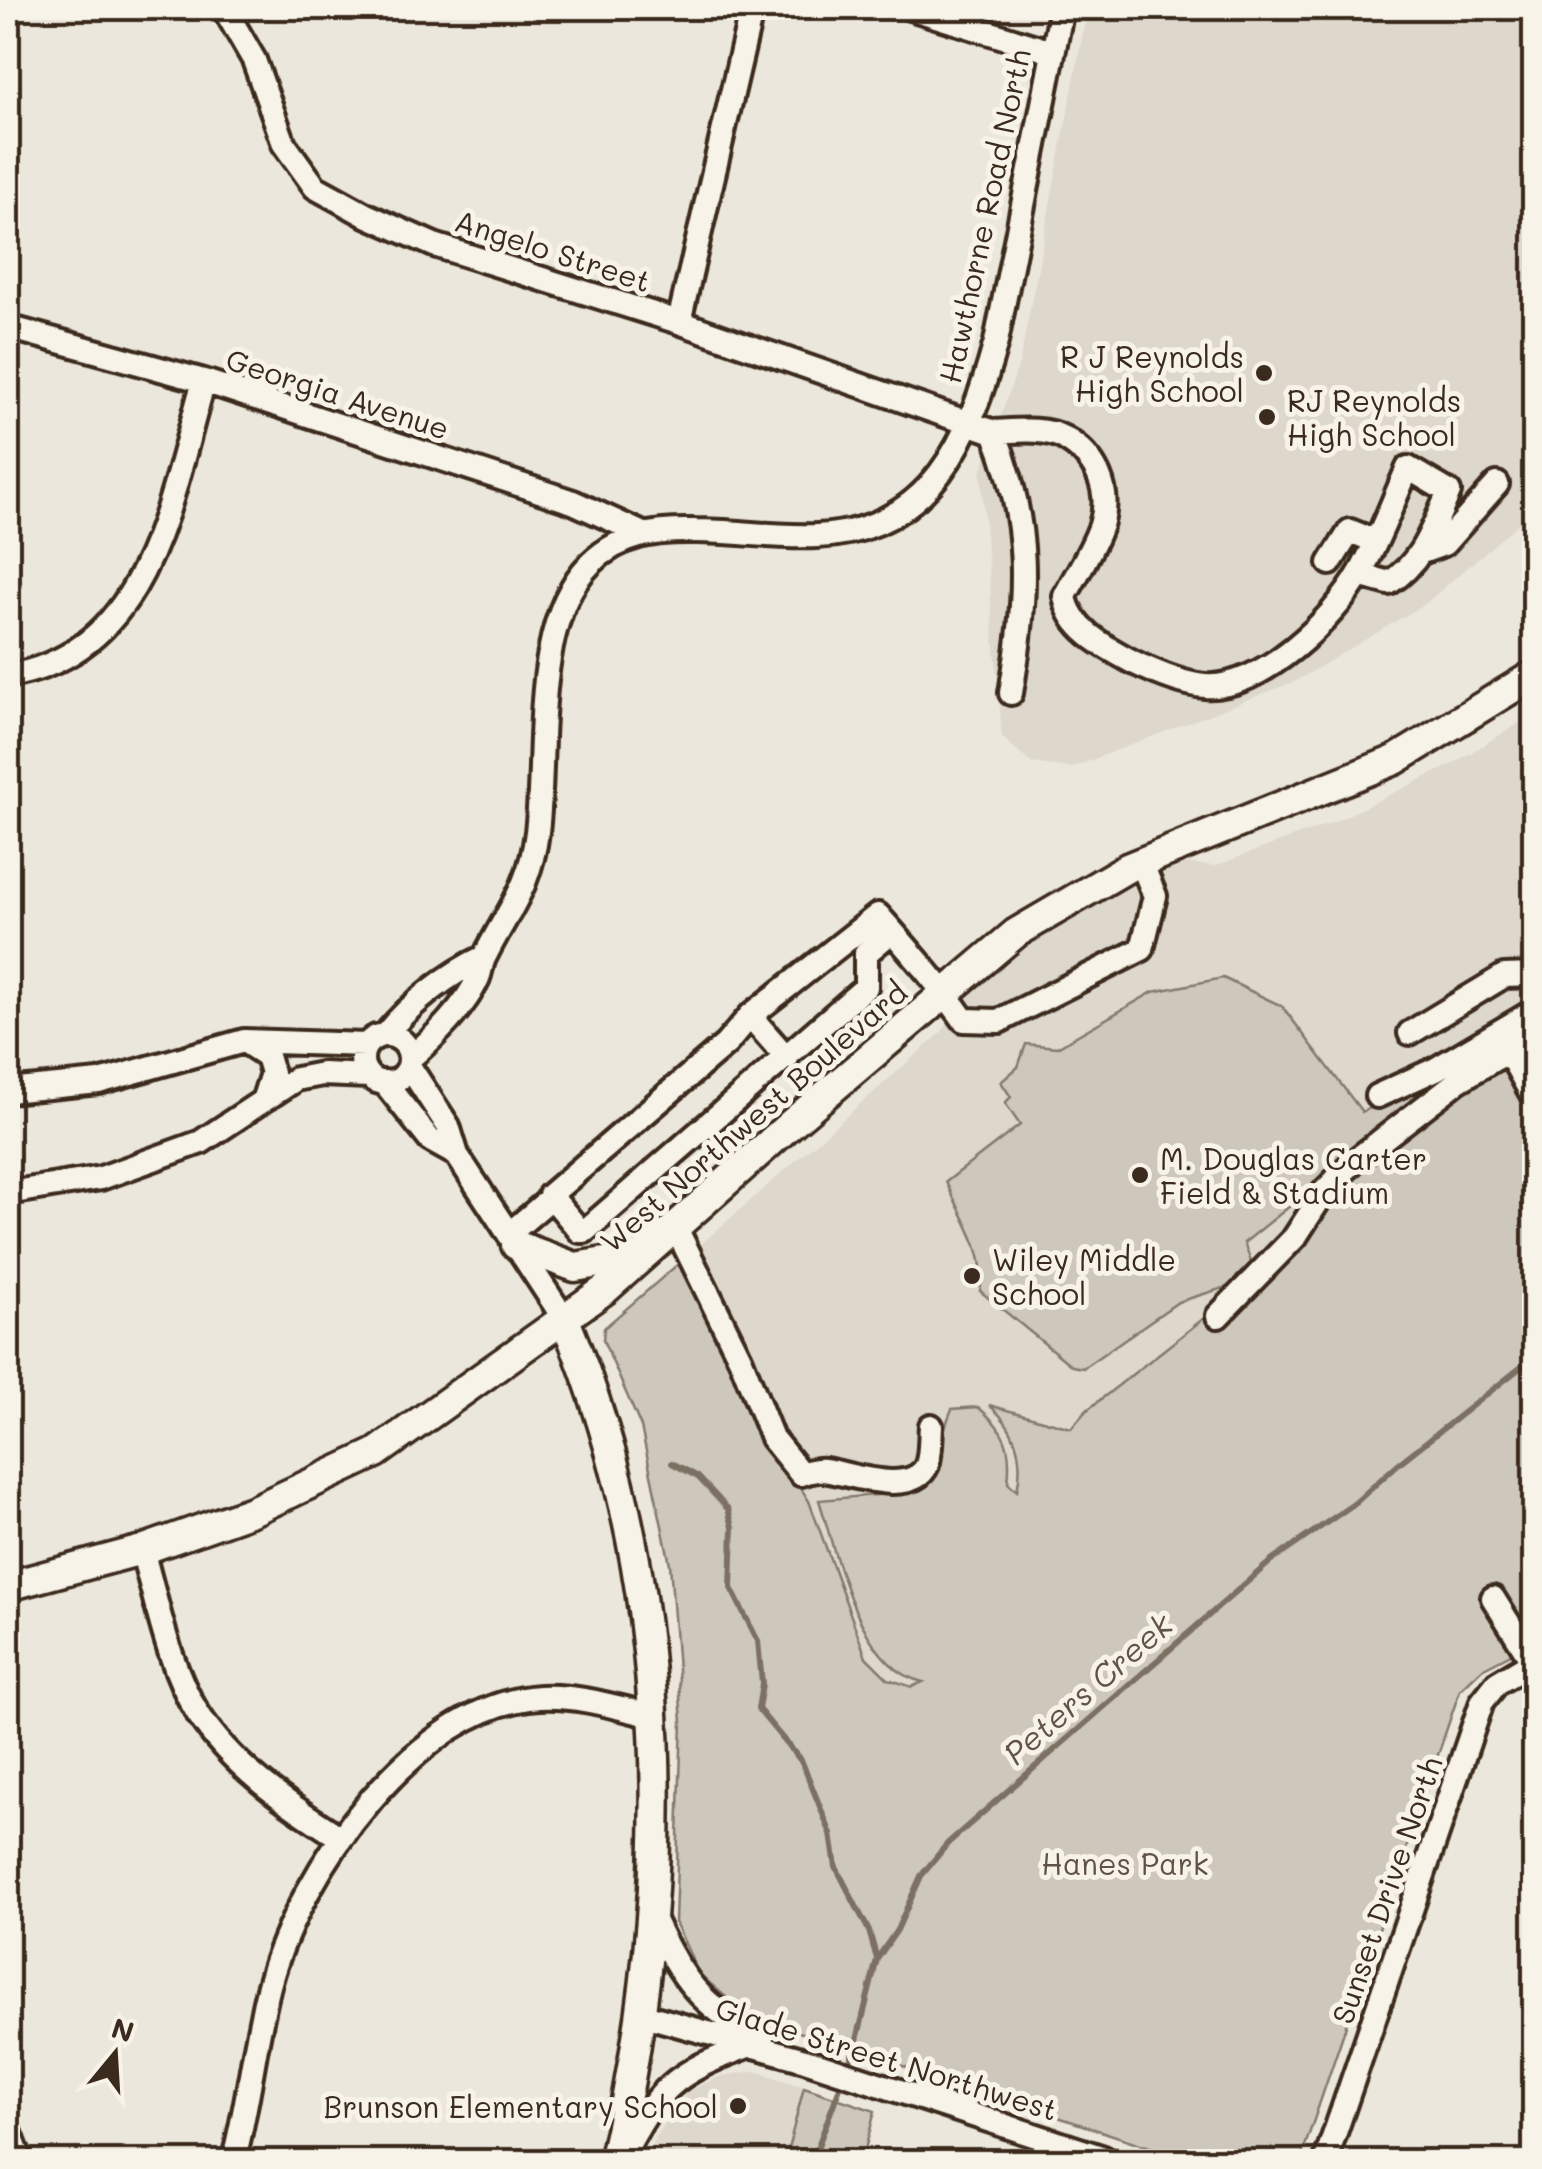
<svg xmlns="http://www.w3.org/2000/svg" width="1542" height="2169" font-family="Mali,sans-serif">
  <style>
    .built { fill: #ddd7cc }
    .green { fill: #cec8bc; stroke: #84796d; stroke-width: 2.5 }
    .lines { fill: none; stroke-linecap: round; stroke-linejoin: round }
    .stream { stroke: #7c7064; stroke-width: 6 }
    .minor-casing { stroke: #3b2a1e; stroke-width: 30 }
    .major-casing { stroke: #3b2a1e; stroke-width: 35 }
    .minor { stroke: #f7f3e8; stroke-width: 22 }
    .major { stroke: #f7f3e8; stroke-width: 28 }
    .poi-dot { fill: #3b2a1e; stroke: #f7f3e8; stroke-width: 4 }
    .labels { text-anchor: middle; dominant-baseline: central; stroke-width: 10; stroke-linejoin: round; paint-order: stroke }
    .street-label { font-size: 30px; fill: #3b2a1e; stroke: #f7f3e8 }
    .poi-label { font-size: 30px; fill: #3b2a1e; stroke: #f7f3e8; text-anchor: start }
    .park-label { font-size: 30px; fill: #605246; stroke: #f7f3e8 }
    .water-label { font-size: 32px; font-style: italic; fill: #615347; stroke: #f7f3e8 }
  </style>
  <rect width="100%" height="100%" fill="#ece7dc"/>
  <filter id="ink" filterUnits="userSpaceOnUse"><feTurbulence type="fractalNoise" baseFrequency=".01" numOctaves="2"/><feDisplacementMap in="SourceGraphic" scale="20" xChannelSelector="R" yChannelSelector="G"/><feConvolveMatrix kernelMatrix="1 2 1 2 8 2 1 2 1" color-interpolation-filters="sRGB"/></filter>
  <g filter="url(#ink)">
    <path class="built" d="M 1088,8 L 1534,8 L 1534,510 L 1425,604 L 1296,681 L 1071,768 L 1031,763 L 1002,737 L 981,473 L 1020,361 Z
      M 1534,714 L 1534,1012 L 1236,1293 L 1085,1411 L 999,1514 L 940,1676 L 865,1708 L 774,1459 L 685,1258 L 941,1033 L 967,997 L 1019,951 L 1064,918 L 1170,862 L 1215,866 L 1334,822 L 1451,765 Z
      M 756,2071 L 804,2087 L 785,2161 L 648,2162 L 655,2137 L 688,2091 L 721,2076 Z"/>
    <path class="green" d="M 1223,978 L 1282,1006 L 1362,1112 L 1456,1064 L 1534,1012 L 1534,1642 L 1482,1669 L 1460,1690 L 1300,2161 L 1192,2161 L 747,2015 L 699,1974 L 675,1922 L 682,1722 L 670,1564 L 641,1427 L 603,1340 L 604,1328 L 685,1258 L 774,1459 L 795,1479 L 809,1501 L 866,1657 L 888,1679 L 912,1687 L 923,1682 C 859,1668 837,1556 819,1500 L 910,1492 C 939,1476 939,1437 952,1409 L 978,1407 C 1006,1430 1012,1447 1008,1483 L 1017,1491 C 1024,1459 1017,1428 989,1405 L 1071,1428 L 1086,1411 L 1236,1293 L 1287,1239 L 1308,1197 L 1305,1194 L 1244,1243 L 1252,1264 L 1243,1282 L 1178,1302 L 1083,1368 L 1072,1366 L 980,1291 C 989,1254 960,1214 946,1182 L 1020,1125 L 1005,1103 L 1011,1097 L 1001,1082 L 1018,1067 L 1026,1044 L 1057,1047 L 1153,992 Z
      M 804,2087 L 875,2111 L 862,2161 L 785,2161 Z"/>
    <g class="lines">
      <path class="stream" d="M 672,1463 L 698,1477 L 728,1509 L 733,1527 L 731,1588 L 758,1641 L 762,1684 L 758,1709 L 802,1762 L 831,1834 L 836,1867 L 869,1931 L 877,1959
        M 812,2162 L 856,2044 L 877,1959 L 897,1930 L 921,1876 L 948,1843 L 1270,1562 L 1355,1503 L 1398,1464 L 1534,1357"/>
      <g class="minor-casing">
        <path id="minor" d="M 224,8 L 254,60 L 284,144 L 315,187 L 364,214 L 434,245 L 679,322 L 994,432 C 1015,431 1045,427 1064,438 C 1096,456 1112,490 1101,525 C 1093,549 1077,573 1065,596 C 1070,629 1105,647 1133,662 C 1154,672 1181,684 1205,686 C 1261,690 1334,619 1360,573 C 1379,540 1392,503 1408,468 L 1449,492 C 1433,527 1423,562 1389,583 L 1359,575
          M 910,8 L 1052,52
          M 679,322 L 752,8
          M 8,327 L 204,381 L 573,502 L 643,534
          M 994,432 C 1032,526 1027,596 1011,693
          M 1422,552 L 1444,544 L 1497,484
          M 1330,563 L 1350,531 L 1375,541
          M 8,676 C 152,652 169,498 204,381
          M 892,931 L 866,953 L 866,987 L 585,1231 L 580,1231 L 550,1195 L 726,1044 L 750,1016 L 878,915 C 908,949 938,983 964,1020 L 999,1021 L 1142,949 L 1155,896 L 1141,862
          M 750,1016 L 787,1058
          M 1410,1033 L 1504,976 L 1534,975
          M 385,1035 C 410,1004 448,974 484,957
          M362 1059a24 24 0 1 1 48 0a24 24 0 1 1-48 0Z
          M 244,1041 L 267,1056 L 272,1073 L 263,1101
          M 1508,1051 L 1534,1098
          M 410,1058 C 433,1039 466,1006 478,978 C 481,971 481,963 485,956 C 508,910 530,888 537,832 C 547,752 530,623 591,563 C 621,534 656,530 696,531 C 736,531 776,538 817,536 C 932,531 970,438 996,342 L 1062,8
          M 409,1066 L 448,1126 L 457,1155 L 565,1320
          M 384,1082 L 430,1140 L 457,1155
          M 8,1091 L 99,1082 L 244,1041 L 366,1045
          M 1377,1096 L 1436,1069 L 1534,1011
          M 8,1193 L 101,1178 L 201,1142 L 296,1079 L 322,1074 L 369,1076
          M 675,1226 L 741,1360 L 772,1438 L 801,1474 C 808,1472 816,1469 824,1470 C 848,1473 912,1498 927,1465 C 931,1454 930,1438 931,1426
          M 509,1234 L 552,1197
          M 1218,1316 L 1295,1237 L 1324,1192 L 1352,1163 L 1458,1081 L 1508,1051 L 1534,1021
          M 142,1550 C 157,1602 168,1665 197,1712 C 232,1767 287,1804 341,1838
          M 1493,1598 L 1533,1662
          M 653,1918 C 681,1979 701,2007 762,2038
          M 640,2014 L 805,2060 L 1116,2162
          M 8,2128 L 21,2162
          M 233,2162 C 249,2103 254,2041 270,1982 C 300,1873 416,1704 540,1697 C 578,1695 616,1707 653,1716
          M 619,2162 C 659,2087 671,2074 751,2045
          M 1325,2162 L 1482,1702 L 1497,1683 L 1534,1661"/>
      </g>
      <g class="major-casing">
        <path id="major" d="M 516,1245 L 575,1267 L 641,1256
          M 565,1320 C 675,1584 677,1886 613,2162
          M 8,1586 L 142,1550 L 252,1511 L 376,1453 L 607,1288 L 792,1123 L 1016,933 L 1127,868 L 1395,760 L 1534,675"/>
      </g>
      <use href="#minor" class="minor"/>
      <use href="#major" class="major"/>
    </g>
  </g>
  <g class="poi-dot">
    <circle cx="1264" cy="373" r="10"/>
    <circle cx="1267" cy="417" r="10"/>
    <circle cx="1140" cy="1175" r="10"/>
    <circle cx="972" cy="1276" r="10"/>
    <circle cx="738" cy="2106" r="10"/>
  </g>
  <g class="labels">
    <g class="street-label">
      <text transform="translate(984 216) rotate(-78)">Hawthorne Road North</text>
      <text transform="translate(553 250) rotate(18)">Angelo Street</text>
      <text transform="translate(338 393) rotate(18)">Georgia Avenue</text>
      <text transform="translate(753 1116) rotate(-41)">West Northwest Boulevard</text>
      <text transform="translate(1386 1890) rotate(-71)">Sunset Drive North</text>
      <text transform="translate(887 2058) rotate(17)">Glade Street Northwest</text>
    </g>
    <g class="poi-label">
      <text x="1244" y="356" text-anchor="end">R J Reynolds<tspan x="1244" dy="34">High School</tspan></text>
      <text x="1287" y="400">RJ Reynolds<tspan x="1287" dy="34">High School</tspan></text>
      <text x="1160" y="1158">M. Douglas Carter<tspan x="1160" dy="34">Field &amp; Stadium</tspan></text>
      <text x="992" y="1259">Wiley Middle<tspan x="992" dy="34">School</tspan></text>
      <text x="718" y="2106" text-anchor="end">Brunson Elementary School</text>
    </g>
    <g class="park-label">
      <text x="1125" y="1863">Hanes Park</text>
    </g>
    <g class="water-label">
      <text transform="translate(1087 1688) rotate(-41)">Peters Creek</text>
    </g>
  </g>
  <rect width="1542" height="2169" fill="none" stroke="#f7f3e8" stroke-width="40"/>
  <rect x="20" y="20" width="1502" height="2129" fill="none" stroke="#3b2a1e" stroke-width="4" filter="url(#ink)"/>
  <g transform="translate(115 2054) rotate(18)" stroke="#f7f3e8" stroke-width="8" paint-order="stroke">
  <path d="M0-8L18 38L0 25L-18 38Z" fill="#3b2a1e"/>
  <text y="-15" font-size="28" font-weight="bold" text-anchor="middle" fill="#3b2a1e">N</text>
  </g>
</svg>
